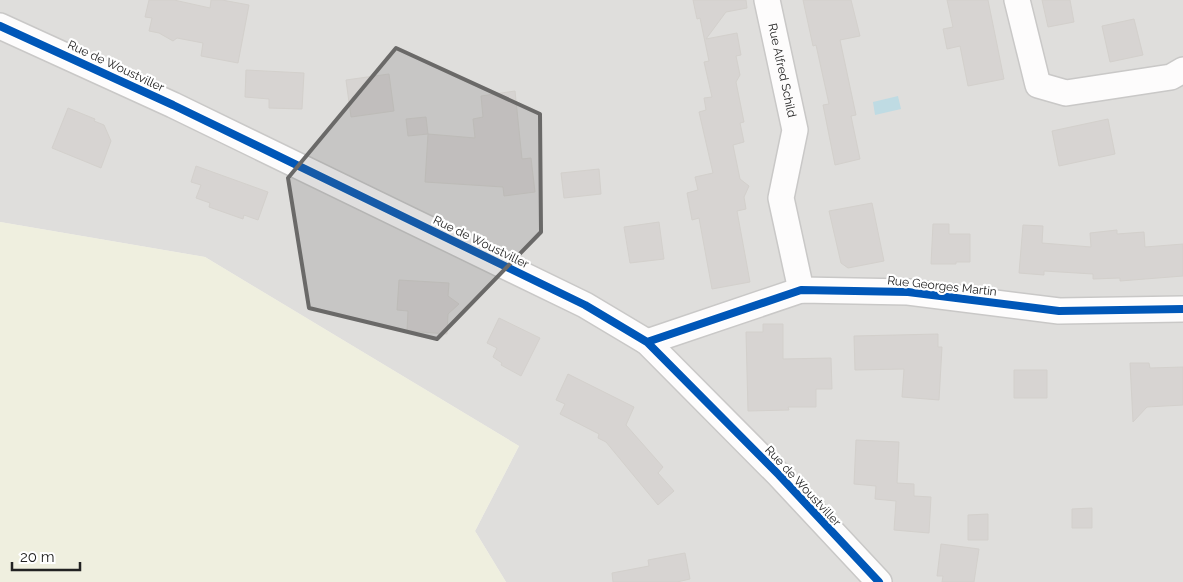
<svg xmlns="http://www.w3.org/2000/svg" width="1183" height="582" font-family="Raleway,sans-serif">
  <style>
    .residential { fill: #dfdedc }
    .farmland { fill: #efefdf }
    .water { fill: #bfdbe3 }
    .building { fill: #d7d4d2; stroke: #d3d0cc }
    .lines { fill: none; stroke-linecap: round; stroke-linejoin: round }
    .street-casing { stroke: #c9c8c7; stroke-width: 28 }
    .street { stroke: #fdfcfc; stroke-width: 25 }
    .cycleway-casing { stroke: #fff; stroke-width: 11 }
    .cycleway { stroke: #0057b8; stroke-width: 8 }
    .marked { fill: #6a6968; fill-opacity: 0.2; stroke: #6a6968; stroke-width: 4; stroke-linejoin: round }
    .labels { text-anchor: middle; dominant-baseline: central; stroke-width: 4.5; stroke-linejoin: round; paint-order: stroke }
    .street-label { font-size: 12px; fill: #222; stroke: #fff }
  </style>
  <rect width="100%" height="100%" fill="#f0eeeb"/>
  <path class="residential" d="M 0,0 L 1183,0 L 1183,582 L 506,582 L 475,531 L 519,446 L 205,257 L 0,222 Z"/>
  <path class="farmland" d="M 0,222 L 205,257 L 519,446 L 475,531 L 506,582 L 0,582 Z"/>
  <path class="water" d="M 898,96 L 901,109 L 875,115 L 873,102 Z"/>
  <path class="building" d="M 149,0 L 174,0 L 210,8 L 211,0 L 222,0 L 249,5 L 238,63 L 201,56 L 203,43 L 177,38 L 173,41 L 159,33 L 149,31 L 152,18 L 145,17 Z
    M 693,0 L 746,0 L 747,8 L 726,12 L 706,39 L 737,33 L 741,55 L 736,56 L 740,75 L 736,82 L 744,122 L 740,123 L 744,142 L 733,145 L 740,179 L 749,186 L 744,197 L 746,209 L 737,211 L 750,282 L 712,289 L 699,218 L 692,220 L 687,193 L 698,190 L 695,177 L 713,173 L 699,112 L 706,110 L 704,98 L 712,97 L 704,62 L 709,61 L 700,18 L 697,19 Z
    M 803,0 L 851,0 L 860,36 L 840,40 L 856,115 L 851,116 L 860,159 L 835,165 L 823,105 L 829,104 L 816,45 L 813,46 Z
    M 947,0 L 988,0 L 1004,79 L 968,86 L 960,46 L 947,49 L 943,29 L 953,27 Z
    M 1042,0 L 1070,0 L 1074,22 L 1048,27 Z
    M 1134,19 L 1143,55 L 1110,62 L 1102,26 Z
    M 246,70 L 304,73 L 302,109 L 269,108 L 269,99 L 245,97 Z
    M 389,74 L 394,111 L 351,117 L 346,80 Z
    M 515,91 L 522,159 L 531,158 L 535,192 L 504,196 L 503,187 L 425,182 L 428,134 L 475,138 L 473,119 L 483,117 L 481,96 Z
    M 68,108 L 95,119 L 94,121 L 104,125 L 111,141 L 101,168 L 52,148 Z
    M 426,117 L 428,134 L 408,136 L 406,119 Z
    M 1108,119 L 1115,154 L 1059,166 L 1052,131 Z
    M 196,166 L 268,192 L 258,220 L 244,215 L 243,219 L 209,207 L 210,203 L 196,198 L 201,185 L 191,182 Z
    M 599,169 L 601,194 L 564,198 L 561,173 Z
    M 872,203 L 884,261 L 848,268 L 841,263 L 829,211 Z
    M 659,222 L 664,259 L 630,263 L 624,227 Z
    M 933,224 L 949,224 L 949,234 L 970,234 L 970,262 L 956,262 L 956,264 L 931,264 Z
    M 1023,225 L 1043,226 L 1042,243 L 1091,247 L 1090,233 L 1117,230 L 1117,234 L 1144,232 L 1145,247 L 1183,244 L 1183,276 L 1120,281 L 1120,278 L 1093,279 L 1093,274 L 1044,271 L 1044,275 L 1019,273 Z
    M 399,280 L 449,283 L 448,296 L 459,304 L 448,314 L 447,334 L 407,331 L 408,311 L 397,310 Z
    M 499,318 L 540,338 L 521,376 L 501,365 L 502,363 L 493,357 L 497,348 L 487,343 Z
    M 763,324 L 783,324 L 783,359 L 831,358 L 832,389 L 816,389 L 816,407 L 788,407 L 789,410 L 748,411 L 746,332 L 763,332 Z
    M 938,334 L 938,347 L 942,347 L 939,400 L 902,397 L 904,369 L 855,370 L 854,336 Z
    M 1130,363 L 1149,363 L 1150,368 L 1183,367 L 1183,405 L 1147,407 L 1133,422 Z
    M 1014,370 L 1047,370 L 1047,398 L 1014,398 Z
    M 568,374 L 634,407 L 626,425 L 663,467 L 658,473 L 674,491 L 658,505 L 606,442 L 598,438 L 599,434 L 560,414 L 565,404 L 556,400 Z
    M 856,440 L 899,442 L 897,483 L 914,484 L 914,496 L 931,497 L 929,533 L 894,530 L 896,501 L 875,499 L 876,486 L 854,484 Z
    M 1092,508 L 1092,528 L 1072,528 L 1072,509 Z
    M 988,514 L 988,540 L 968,540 L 968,515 Z
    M 941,544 L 979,549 L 974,582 L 942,582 L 943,576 L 937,576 Z
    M 685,553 L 690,579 L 677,582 L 613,582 L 612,573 L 649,566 L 648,560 Z"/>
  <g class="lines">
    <g class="street-casing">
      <g id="street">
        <path id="s1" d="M 767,0 L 795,130 L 781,198 L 801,290"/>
        <path d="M 1017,0 L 1038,85 L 1066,93 L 1171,77 L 1183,70"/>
        <path d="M 0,26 L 173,105 L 585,305 L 647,342 L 779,475 L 879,582"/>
        <path d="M 647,342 L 801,290 L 908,292 L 1059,311 L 1183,309"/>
      </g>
    </g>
    <use href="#street" class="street"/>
    <g class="cycleway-casing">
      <path id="cycleway" d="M 0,26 L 173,105 L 585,305 L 647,342 L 779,475 L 879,582
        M 647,342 L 801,290 L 908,292 L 1059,311 L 1183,309"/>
    </g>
    <use href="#cycleway" class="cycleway"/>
  </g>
  <path class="marked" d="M 396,48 L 540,114 L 541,232 L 437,339 L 309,308 L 288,178 Z"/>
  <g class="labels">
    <g class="street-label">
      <text transform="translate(116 66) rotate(25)">Rue de Woustviller</text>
      <text stroke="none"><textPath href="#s1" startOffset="72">Rue Alfred Schild</textPath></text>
      <text transform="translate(481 242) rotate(26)">Rue de Woustviller</text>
      <text transform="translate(942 286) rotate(6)">Rue Georges Martin</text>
      <text transform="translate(803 486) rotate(47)">Rue de Woustviller</text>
    </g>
  </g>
  <path d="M12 562v8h68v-8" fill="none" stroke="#222222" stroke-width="2.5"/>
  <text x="20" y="562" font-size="15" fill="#222222" stroke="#ffffff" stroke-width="4" paint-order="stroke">20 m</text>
</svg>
